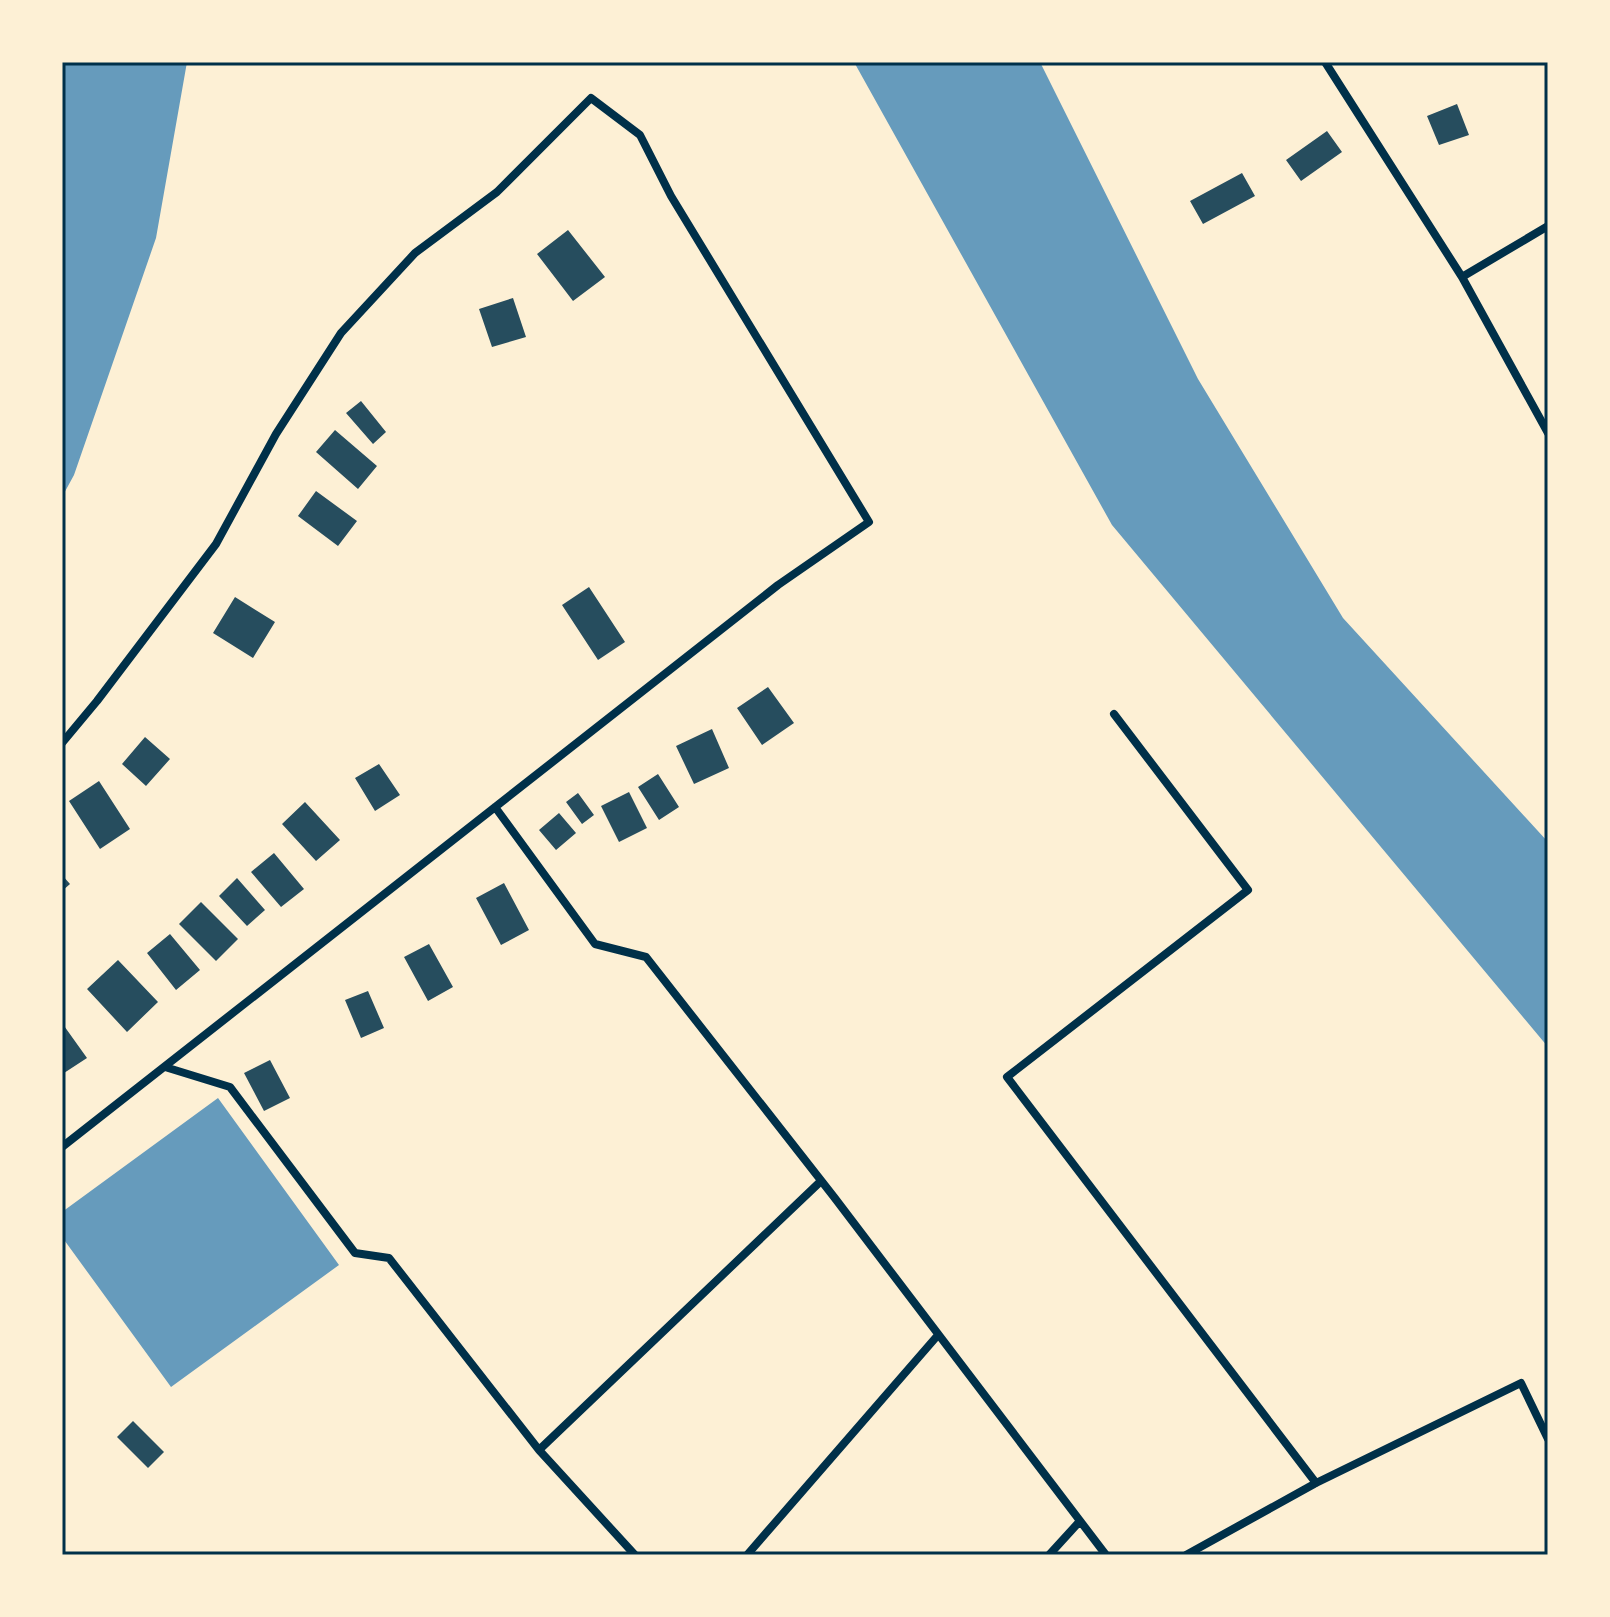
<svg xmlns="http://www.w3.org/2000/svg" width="1610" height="1617" font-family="'Source Sans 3',sans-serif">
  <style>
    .water { fill: #669bbc }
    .building { fill: #264d5e }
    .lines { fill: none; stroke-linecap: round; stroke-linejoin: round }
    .minor { stroke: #003049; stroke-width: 8 }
    .neatline { fill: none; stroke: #003049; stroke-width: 3 }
  </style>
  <rect width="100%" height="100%" fill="#fdf0d5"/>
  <path class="water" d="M 62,62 L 187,62 L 156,238 L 74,475 L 62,497 Z
    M 854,62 L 1040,62 L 1198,379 L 1343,618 L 1548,842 L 1548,1047 L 1112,525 Z
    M 218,1098 L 339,1265 L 171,1387 L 62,1237 L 62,1212 Z"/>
  <path class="building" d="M 1457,104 L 1469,135 L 1439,145 L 1427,116 Z
    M 1327,131 L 1342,152 L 1301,181 L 1286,160 Z
    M 1242,173 L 1255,196 L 1203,224 L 1190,201 Z
    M 568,230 L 605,277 L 573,301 L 537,254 Z
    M 513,298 L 526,337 L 492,347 L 479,309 Z
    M 361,401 L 386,432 L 373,444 L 346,413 Z
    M 335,430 L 377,466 L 358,489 L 316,452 Z
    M 316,491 L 357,521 L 338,546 L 298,516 Z
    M 589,587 L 625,642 L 598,660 L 562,605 Z
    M 235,597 L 275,622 L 253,658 L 213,633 Z
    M 768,687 L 794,723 L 762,745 L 737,708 Z
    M 712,729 L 729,768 L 694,784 L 676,746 Z
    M 145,737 L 170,759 L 146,786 L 122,764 Z
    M 379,764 L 400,795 L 375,811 L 355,778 Z
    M 658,774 L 679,807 L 659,820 L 638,787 Z
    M 99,781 L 130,829 L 100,849 L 69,801 Z
    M 629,792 L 647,828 L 619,842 L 601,806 Z
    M 578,793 L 594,815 L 582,824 L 566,802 Z
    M 305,802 L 340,840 L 316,861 L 282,824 Z
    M 559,813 L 576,833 L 556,850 L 539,830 Z
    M 274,853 L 304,889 L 281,907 L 251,872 Z
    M 62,875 L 70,884 L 62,891 Z
    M 237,878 L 265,910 L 247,926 L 219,896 Z
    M 504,883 L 529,930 L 501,945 L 476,898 Z
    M 201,902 L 238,939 L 216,961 L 179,924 Z
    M 170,934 L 200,970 L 176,990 L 147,953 Z
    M 429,944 L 453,987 L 428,1001 L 404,957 Z
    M 118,960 L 158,1002 L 127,1032 L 87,989 Z
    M 368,991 L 384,1028 L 361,1038 L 345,1000 Z
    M 62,1023 L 87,1058 L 64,1073 L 62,1070 Z
    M 270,1060 L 290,1098 L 264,1111 L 244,1073 Z
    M 133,1421 L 164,1452 L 148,1468 L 117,1437 Z"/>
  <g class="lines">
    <path class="minor" d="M 1325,62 L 1462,277 L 1548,433
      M 1462,277 L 1548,226
      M 1114,714 L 1248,890 L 1007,1077 L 1316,1483
      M 62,743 L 97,701 L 216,544 L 276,434 L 341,333 L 415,253 L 497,192 L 591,98 L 640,135 L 671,196 L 869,522 L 778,585 L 62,1147
      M 495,807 L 595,944 L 646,957 L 834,1197 L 1106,1555
      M 165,1067 L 230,1087 L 355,1253 L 389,1258 L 539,1450 L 635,1555
      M 539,1450 L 821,1181
      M 747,1555 L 938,1335
      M 1049,1555 L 1080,1521
      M 1186,1555 L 1316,1483 L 1521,1383 L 1548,1439"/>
  </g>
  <rect width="1610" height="1617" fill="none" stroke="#fdf0d5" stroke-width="128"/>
  <rect x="64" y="64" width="1482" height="1489" class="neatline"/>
</svg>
